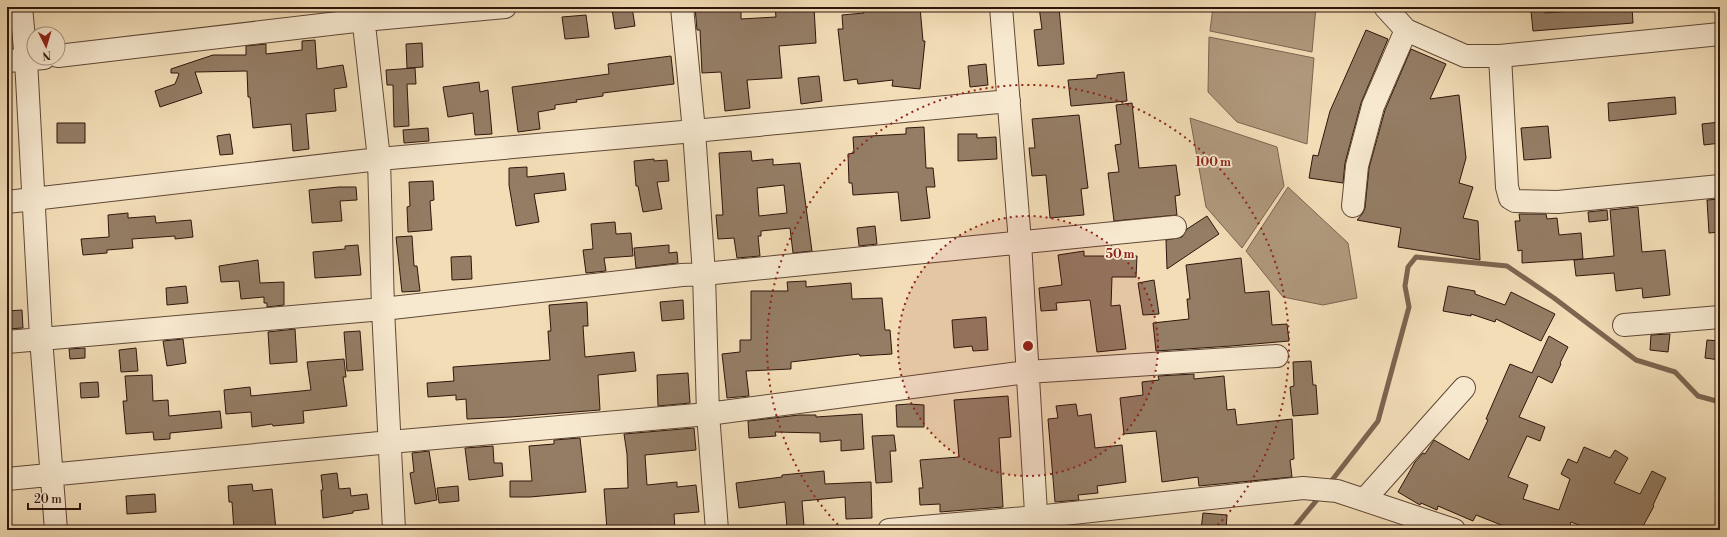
<svg xmlns="http://www.w3.org/2000/svg" width="1727" height="537" font-family="'Libre Bodoni',serif">
  <style>
    .water { fill: #b0997d; stroke: #7c6550 }
    .lines { fill: none; stroke-linecap: round; stroke-linejoin: round }
    .stream { stroke: #7c6550; stroke-width: 5 }
    .building { fill: #947d65; stroke: #2f160c; fill-rule: evenodd }
    .minor-casing { stroke: #604837; stroke-width: 24 }
    .minor { stroke: #f7e9d0; stroke-width: 22 }
    .ring { fill: none; stroke: #8f2418; stroke-width: 2; stroke-dasharray: 2 4 }
    .centre { fill: #8f2418; stroke: #f7e9d0; stroke-width: 2 }
    .ring-label { font-size: 12px; text-anchor: middle; font-weight: bold; fill: #8f2418; stroke: #f7e9d0; stroke-width: 3.5; stroke-linejoin: round; paint-order: stroke }
  </style>
  <rect width="100%" height="100%" fill="#f2ddb7"/>
  <filter id="stains"><feTurbulence type="fractalNoise" baseFrequency=".005" numOctaves="4"/><feColorMatrix values="0 0 0 0 .2 0 0 0 0 .09 0 0 0 0 .02 0 0 0 .5 -.17"/></filter>
  <radialGradient id="worn" r=".72"><stop offset=".6" stop-color="#630" stop-opacity="0"/><stop offset="1" stop-color="#630" stop-opacity=".3"/></radialGradient>
  <path class="water" d="M 1213,7 L 1316,7 L 1312,52 L 1210,31 Z
    M 1209,37 L 1314,58 L 1307,144 L 1237,122 L 1208,92 Z
    M 1190,118 L 1277,147 L 1284,186 L 1242,248 L 1206,207 Z
    M 1288,187 L 1348,243 L 1357,298 L 1323,305 L 1283,297 L 1246,251 Z"/>
  <g class="lines">
    <path class="stream" d="M 1329,484 L 1378,421 L 1409,307 L 1405,286 L 1408,267 L 1416,257 L 1507,266 L 1554,298 L 1636,360 L 1675,372 L 1698,396 L 1720,402
      M 1292,530 L 1321,495"/>
  </g>
  <path class="building" d="M 632,7 L 635,26 L 615,29 L 612,9 Z
    M 695,7 L 741,7 L 741,19 L 776,17 L 775,7 L 788,7 L 788,9 L 814,7 L 816,43 L 779,46 L 782,78 L 747,80 L 750,108 L 725,111 L 721,72 L 702,73 L 700,30 L 697,30 Z
    M 863,7 L 920,7 L 923,41 L 925,41 L 920,89 L 892,86 L 893,80 L 858,84 L 857,79 L 844,81 L 838,29 L 843,29 L 842,15 L 864,13 Z
    M 1039,7 L 1059,7 L 1064,64 L 1038,66 L 1034,30 L 1042,29 Z
    M 1621,7 L 1632,7 L 1633,23 L 1533,31 L 1531,11 L 1545,10 L 1545,13 Z
    M 586,15 L 589,37 L 565,39 L 562,17 Z
    M 1366,30 L 1388,39 L 1361,103 L 1345,163 L 1343,183 L 1309,178 L 1313,155 L 1318,156 L 1330,111 Z
    M 315,40 L 317,69 L 343,65 L 347,87 L 334,89 L 336,111 L 306,114 L 309,149 L 293,151 L 291,124 L 253,128 L 250,97 L 248,97 L 247,71 L 195,72 L 202,93 L 160,107 L 155,91 L 175,84 L 179,74 L 178,73 L 171,73 L 171,69 L 213,55 L 246,55 L 246,46 L 266,44 L 266,54 L 302,50 L 302,41 Z
    M 422,43 L 423,67 L 407,68 L 406,44 Z
    M 1411,49 L 1446,64 L 1430,99 L 1459,95 L 1466,158 L 1459,183 L 1473,187 L 1463,218 L 1478,221 L 1480,260 L 1398,247 L 1401,228 L 1357,220 L 1363,213 L 1365,208 L 1369,168 L 1385,110 Z
    M 671,56 L 674,84 L 603,93 L 603,96 L 576,100 L 577,102 L 555,105 L 555,109 L 538,112 L 540,129 L 518,132 L 512,87 L 609,74 L 608,64 Z
    M 986,64 L 988,85 L 970,87 L 968,66 Z
    M 415,68 L 416,84 L 407,84 L 409,126 L 394,127 L 393,85 L 387,85 L 386,70 Z
    M 1124,72 L 1127,101 L 1071,106 L 1068,80 L 1097,78 L 1097,75 Z
    M 819,76 L 822,101 L 801,104 L 798,78 Z
    M 479,82 L 480,92 L 488,90 L 492,134 L 475,135 L 473,113 L 448,117 L 443,87 Z
    M 1675,97 L 1676,114 L 1609,121 L 1608,103 Z
    M 1132,103 L 1139,168 L 1176,165 L 1180,195 L 1175,196 L 1177,215 L 1114,221 L 1108,173 L 1119,172 L 1115,145 L 1121,144 L 1116,105 Z
    M 1079,115 L 1088,188 L 1081,189 L 1084,215 L 1050,218 L 1046,175 L 1032,176 L 1029,148 L 1035,148 L 1032,119 Z
    M 1720,122 L 1720,143 L 1704,145 L 1702,124 Z
    M 57,123 L 85,123 L 85,143 L 57,143 Z
    M 1548,126 L 1551,158 L 1524,160 L 1521,128 Z
    M 924,127 L 926,168 L 933,168 L 935,187 L 926,187 L 930,218 L 901,221 L 898,192 L 853,195 L 852,183 L 849,183 L 848,154 L 854,153 L 853,137 L 906,134 L 906,128 Z
    M 428,128 L 429,141 L 404,143 L 403,130 Z
    M 230,134 L 233,154 L 220,155 L 217,136 Z
    M 958,134 L 977,134 L 977,138 L 996,137 L 997,159 L 958,161 Z
    M 751,151 L 752,161 L 773,159 L 773,165 L 800,163 L 812,251 L 793,253 L 790,228 L 761,231 L 761,236 L 758,236 L 760,256 L 737,258 L 734,238 L 718,239 L 716,215 L 723,215 L 719,153 ZM 784,185 L 787,213 L 759,216 L 757,188 Z
    M 654,159 L 654,161 L 667,160 L 669,181 L 657,182 L 662,209 L 643,212 L 638,186 L 636,186 L 634,161 Z
    M 527,167 L 527,177 L 564,173 L 566,190 L 534,194 L 539,222 L 516,226 L 509,185 L 509,168 Z
    M 433,181 L 434,200 L 430,201 L 432,230 L 408,232 L 407,207 L 410,206 L 409,182 Z
    M 339,187 L 356,187 L 357,200 L 340,201 L 342,221 L 312,223 L 309,190 Z
    M 1720,199 L 1720,232 L 1709,233 L 1707,200 Z
    M 1638,207 L 1642,252 L 1665,250 L 1670,295 L 1643,298 L 1642,288 L 1616,291 L 1614,273 L 1576,276 L 1574,260 L 1614,256 L 1610,210 Z
    M 1607,210 L 1608,220 L 1589,222 L 1588,212 Z
    M 128,213 L 128,218 L 155,216 L 156,223 L 191,220 L 193,237 L 175,239 L 175,236 L 132,239 L 133,248 L 107,250 L 107,253 L 83,255 L 81,239 L 109,237 L 108,215 Z
    M 1519,214 L 1546,214 L 1547,219 L 1557,218 L 1559,235 L 1581,233 L 1583,259 L 1522,263 L 1522,250 L 1518,251 L 1515,221 L 1520,221 Z
    M 1207,216 L 1219,234 L 1167,269 L 1166,240 L 1182,237 L 1187,229 Z
    M 615,222 L 616,234 L 631,233 L 633,256 L 604,258 L 606,271 L 586,273 L 583,250 L 593,249 L 591,224 Z
    M 875,226 L 877,244 L 859,246 L 857,228 Z
    M 412,236 L 414,266 L 417,266 L 420,291 L 402,292 L 396,237 Z
    M 358,245 L 361,275 L 315,278 L 313,252 L 345,249 L 345,246 Z
    M 669,245 L 669,253 L 677,252 L 678,263 L 636,268 L 634,248 Z
    M 1084,251 L 1084,256 L 1137,256 L 1136,277 L 1112,277 L 1111,306 L 1120,305 L 1126,349 L 1097,352 L 1090,300 L 1056,303 L 1057,310 L 1041,311 L 1039,288 L 1062,285 L 1058,255 Z
    M 471,256 L 472,279 L 452,280 L 451,257 Z
    M 1241,258 L 1245,293 L 1269,291 L 1272,325 L 1287,324 L 1289,341 L 1231,346 L 1156,351 L 1153,323 L 1189,319 L 1187,299 L 1190,299 L 1186,265 Z
    M 258,260 L 260,283 L 284,282 L 284,305 L 267,307 L 267,303 L 264,303 L 264,297 L 241,299 L 239,281 L 221,282 L 219,266 Z
    M 1154,280 L 1159,314 L 1143,315 L 1138,283 Z
    M 806,281 L 806,287 L 851,283 L 852,299 L 882,298 L 885,330 L 890,330 L 892,354 L 860,356 L 859,354 L 791,362 L 791,369 L 746,371 L 749,396 L 727,398 L 722,354 L 740,352 L 740,340 L 751,340 L 751,291 L 788,291 L 787,282 Z
    M 186,286 L 188,303 L 167,305 L 166,288 Z
    M 1448,286 L 1475,291 L 1475,294 L 1505,305 L 1511,292 L 1555,314 L 1541,341 L 1496,319 L 1495,322 L 1471,314 L 1471,316 L 1443,311 Z
    M 683,300 L 684,319 L 662,321 L 660,302 Z
    M 587,302 L 588,326 L 583,326 L 585,357 L 634,352 L 636,371 L 598,375 L 600,410 L 511,417 L 467,419 L 466,399 L 456,400 L 456,395 L 428,397 L 427,383 L 454,381 L 453,367 L 550,360 L 548,331 L 551,331 L 549,305 Z
    M 22,310 L 23,328 L 7,329 L 7,311 Z
    M 986,317 L 988,350 L 973,351 L 972,346 L 954,348 L 952,320 Z
    M 295,329 L 297,362 L 270,364 L 268,332 Z
    M 360,331 L 363,370 L 347,371 L 344,332 Z
    M 1670,334 L 1668,352 L 1650,350 L 1651,335 Z
    M 1549,336 L 1568,347 L 1560,363 L 1561,364 L 1552,383 L 1538,376 L 1519,417 L 1545,427 L 1540,441 L 1527,436 L 1508,477 L 1528,485 L 1523,499 L 1559,510 L 1570,479 L 1561,474 L 1568,459 L 1577,463 L 1584,447 L 1610,458 L 1615,450 L 1628,458 L 1614,483 L 1640,494 L 1652,471 L 1666,478 L 1653,505 L 1654,506 L 1641,530 L 1592,530 L 1571,522 L 1568,530 L 1514,530 L 1476,515 L 1473,521 L 1438,506 L 1437,510 L 1421,503 L 1420,505 L 1398,492 L 1415,462 L 1423,453 L 1425,454 L 1434,440 L 1469,460 L 1488,420 L 1486,419 L 1510,364 L 1532,373 Z
    M 183,339 L 186,363 L 167,366 L 163,341 Z
    M 1707,340 L 1720,341 L 1720,360 L 1705,358 Z
    M 85,348 L 85,358 L 70,359 L 69,349 Z
    M 136,348 L 138,371 L 121,372 L 119,350 Z
    M 344,359 L 346,377 L 343,377 L 347,406 L 303,411 L 304,423 L 273,426 L 272,424 L 252,427 L 251,412 L 226,414 L 224,390 L 250,387 L 251,396 L 311,390 L 307,362 Z
    M 1311,361 L 1313,385 L 1316,385 L 1318,414 L 1293,416 L 1290,387 L 1294,386 L 1293,362 Z
    M 688,373 L 690,403 L 658,406 L 657,375 Z
    M 1194,374 L 1194,379 L 1224,376 L 1227,410 L 1235,409 L 1237,425 L 1292,419 L 1294,459 L 1290,460 L 1292,477 L 1199,486 L 1198,477 L 1162,482 L 1156,431 L 1124,434 L 1120,398 L 1143,395 L 1142,382 L 1159,380 L 1158,376 Z
    M 152,375 L 153,401 L 168,400 L 169,416 L 220,411 L 222,428 L 170,433 L 170,439 L 154,440 L 153,432 L 126,434 L 123,401 L 127,401 L 125,376 Z
    M 98,382 L 99,397 L 81,398 L 80,383 Z
    M 1008,396 L 1011,437 L 999,438 L 1003,507 L 940,512 L 940,504 L 920,505 L 919,488 L 923,488 L 920,460 L 959,457 L 954,400 Z
    M 909,404 L 924,405 L 924,427 L 897,427 L 896,405 Z
    M 1076,404 L 1078,416 L 1091,414 L 1095,448 L 1122,445 L 1126,482 L 1097,486 L 1098,493 L 1078,495 L 1079,500 L 1055,502 L 1048,419 L 1058,418 L 1056,406 Z
    M 862,414 L 864,449 L 841,451 L 841,440 L 820,442 L 820,433 L 775,432 L 776,436 L 749,438 L 748,421 L 799,415 L 816,415 L 816,417 Z
    M 694,428 L 696,450 L 645,455 L 647,485 L 677,482 L 677,487 L 696,485 L 699,512 L 674,514 L 675,530 L 607,530 L 604,489 L 628,488 L 627,454 L 624,434 Z
    M 894,435 L 896,451 L 890,451 L 892,482 L 876,483 L 872,436 Z
    M 580,438 L 586,492 L 530,497 L 510,497 L 510,481 L 532,481 L 529,446 L 554,444 L 554,440 Z
    M 493,446 L 494,463 L 502,463 L 503,476 L 469,480 L 465,448 Z
    M 429,451 L 437,500 L 415,504 L 410,473 L 414,472 L 412,453 Z
    M 824,471 L 825,484 L 871,482 L 872,518 L 846,519 L 845,497 L 802,501 L 804,526 L 787,528 L 785,502 L 739,508 L 736,483 L 782,477 L 782,475 Z
    M 337,473 L 339,489 L 350,488 L 351,496 L 367,494 L 369,509 L 353,511 L 353,513 L 323,518 L 321,490 L 323,490 L 321,475 Z
    M 252,484 L 253,491 L 272,489 L 276,530 L 234,530 L 232,502 L 229,502 L 228,486 Z
    M 458,486 L 459,501 L 439,503 L 437,488 Z
    M 155,494 L 156,512 L 127,514 L 126,496 Z
    M 1203,513 L 1227,515 L 1226,530 L 1201,530 Z"/>
  <g class="lines">
    <g class="minor-casing">
      <path id="minor" d="M 21,7 L 26,60 L 41,338 L 56,530
        M 362,7 L 379,159 L 383,309 L 394,530
        M 682,7 L 694,131 L 704,274 L 708,414 L 717,530
        M 1001,7 L 1020,242 L 1037,530
        M 1385,7 L 1406,30 L 1465,56 L 1500,56 L 1720,34
        M 58,56 L 364,20 L 505,7
        M 1500,56 L 1507,187 L 1510,198 L 1515,201 L 1558,202 L 1720,186
        M 7,61 L 44,58
        M 7,202 L 379,159 L 694,131 L 1009,101
        M 1353,206 L 1357,166 L 1373,106 L 1406,30
        M 1624,325 L 1720,317
        M 7,342 L 383,309 L 682,275 L 704,274 L 1175,227
        M 7,479 L 390,442 L 708,414 L 1027,372 L 1277,356
        M 1364,500 L 1464,388
        M 889,530 L 1036,517 L 1303,488 L 1337,491 L 1454,530"/>
    </g>
    <use href="#minor" class="minor"/>
  </g>
  <circle cx="1028" cy="346" r="130" fill="#8f2418" fill-opacity=".12"/>
  <g class="ring">
    <circle cx="1028" cy="346" r="130"/>
    <path d="M842 529A261 261 0 1 1 1214 529"/>
  </g>
  <circle cx="1028" cy="346" r="6" class="centre"/>
  <g class="ring-label">
    <text x="1213" y="166">100 m</text>
    <text x="1120" y="258">50 m</text>
  </g>
  <rect width="1727" height="537" fill="none" stroke="#f2ddb7" stroke-width="24"/>
  <rect x="8" y="8" width="1711" height="521" fill="none" stroke="#2f160c" stroke-width="2"/>
  <rect x="12" y="12" width="1703" height="513" fill="none" stroke="#2f160c"/>
  <g transform="translate(46 46) rotate(175)"><circle r="19" fill="#f7e9d0" stroke="#a79582"/>
  <path d="M0-3L7 15L0 10L-7 15Z" fill="#8f2418"/>
  <text y="-6" font-size="11" font-weight="bold" text-anchor="middle" fill="#2f160c">N</text>
  </g>
  <path d="M28 503v6h52v-6" fill="none" stroke="#2f160c" stroke-width="2"/>
  <text x="34" y="503" font-size="12" fill="#2f160c" stroke="#f7e9d0" stroke-width="3" paint-order="stroke">20 m</text>
  <rect width="100%" height="100%" filter="url(#stains)"/>
  <rect width="100%" height="100%" fill="url(#worn)"/>
</svg>
